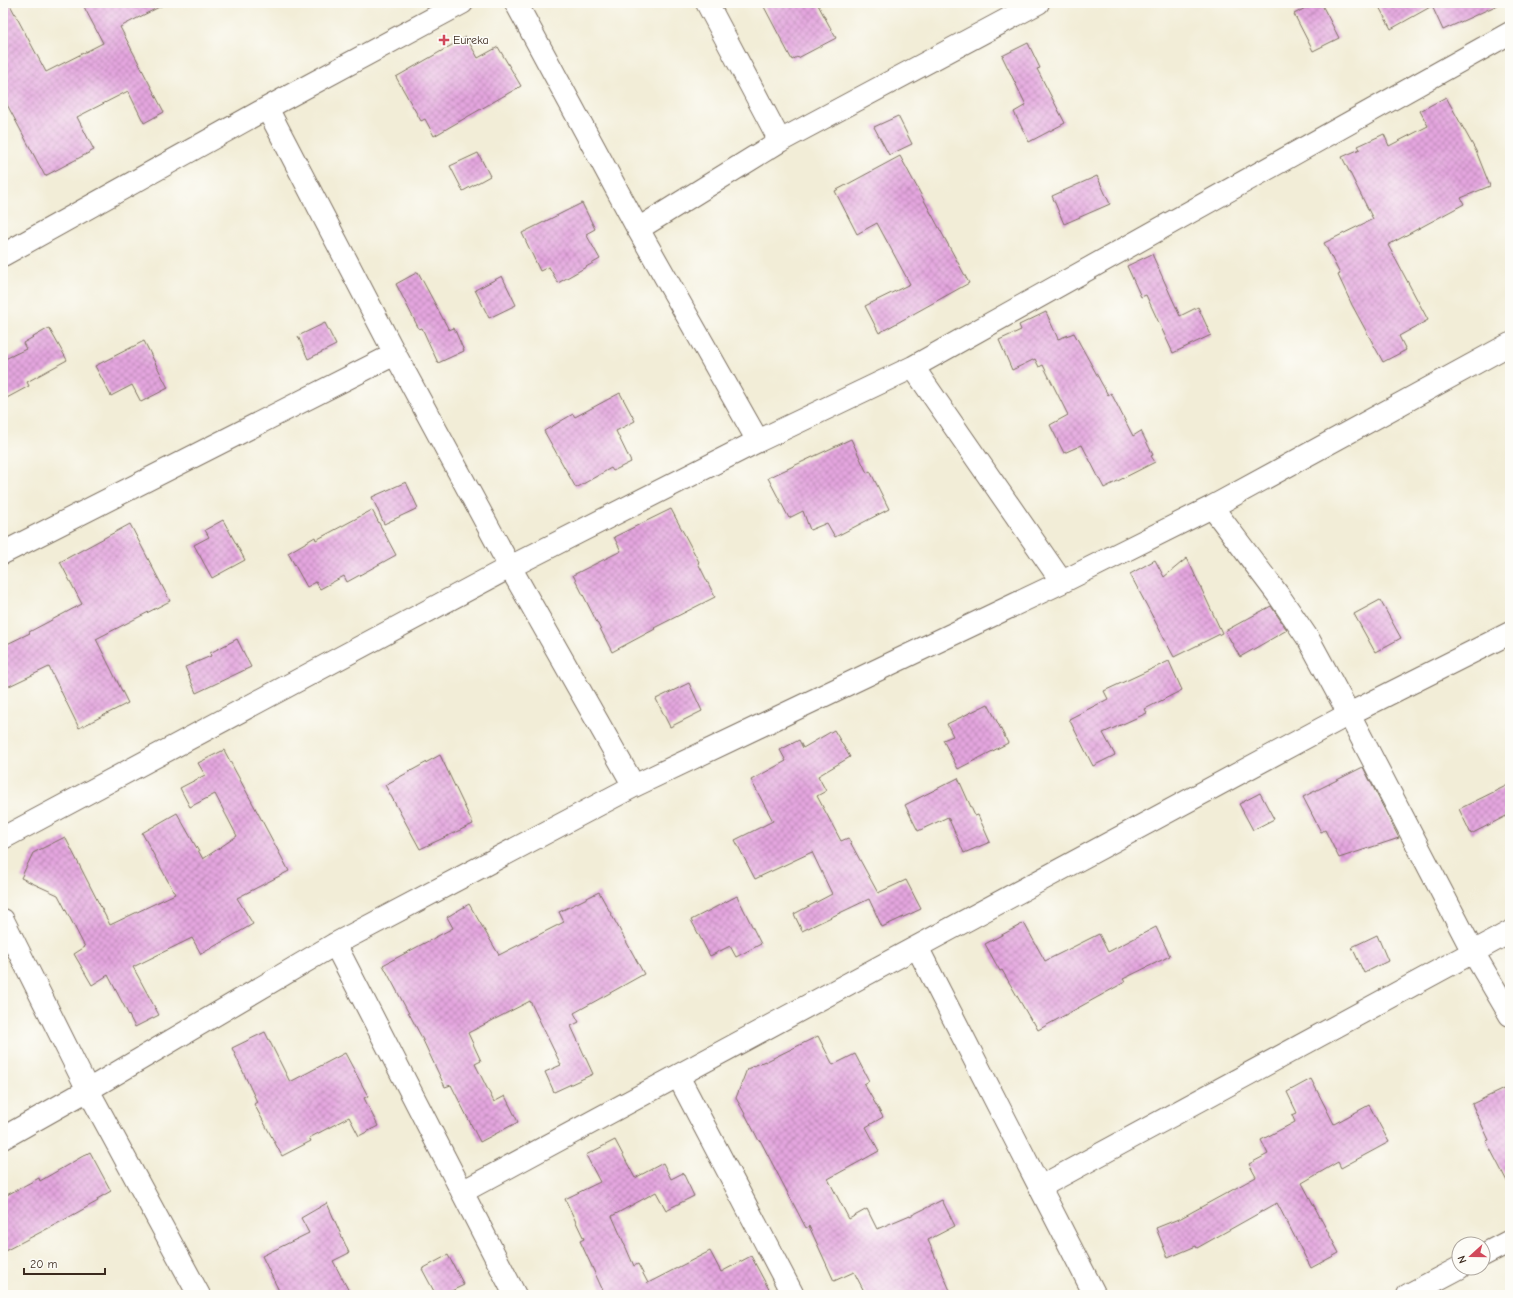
<svg xmlns="http://www.w3.org/2000/svg" width="1513" height="1298" font-family="'Comic Neue',sans-serif">
  <style>
    .building { fill: url(#building-cross-hatch) }
    .lines { fill: none; stroke-linecap: round; stroke-linejoin: round }
    .street-casing { stroke: #7b6e5f; stroke-width: 24 }
    .street { stroke: #fff; stroke-width: 22 }
    .poi-dot { fill: #d1495b; stroke: #fdfcf7; stroke-width: 1.5 }
    .labels { text-anchor: middle; dominant-baseline: central; stroke-width: 3; stroke-linejoin: round; paint-order: stroke }
    .poi-label { font-size: 12px; fill: #3b2a1e; stroke: #fdfcf7; text-anchor: start }
  </style>
  <defs>
    <pattern id="building-cross-hatch" width="8" height="8" patternUnits="userSpaceOnUse"><rect width="8" height="8" fill="#e4a6df"/><path d="M0 0l8 8M0 8l8-8" fill="none" stroke="#ba87b4"/></pattern>
  </defs>
  <rect width="100%" height="100%" fill="#fdfcf7"/>
  <filter id="ink" filterUnits="userSpaceOnUse"><feTurbulence type="fractalNoise" baseFrequency=".025" numOctaves="2"/><feDisplacementMap in="SourceGraphic" scale="8" xChannelSelector="R" yChannelSelector="G"/><feConvolveMatrix kernelMatrix="1 2 1 2 8 2 1 2 1" color-interpolation-filters="sRGB"/></filter>
  <filter id="wash" filterUnits="userSpaceOnUse"><feTurbulence type="fractalNoise" baseFrequency=".012" numOctaves="4" result="noise"/><feDisplacementMap in="SourceGraphic" scale="16" xChannelSelector="R" yChannelSelector="G"/><feGaussianBlur stdDeviation="0.9" result="paint"/><feColorMatrix in="noise" values="0 0 0 0 0 0 0 0 0 0 0 0 0 0 0 0 0 1.4 0 .05"/><feComposite in="paint" operator="in"/></filter>
  <g filter="url(#wash)">
    <rect width="100%" height="100%" fill="#f2edd7"/>
    <g id="blocks">
      <path class="building" d="M 3,3 L 9,3 L 46,72 L 103,43 L 82,3 L 167,3 L 120,27 L 164,112 L 144,123 L 128,91 L 77,117 L 94,150 L 45,176 L 3,97 Z
        M 762,3 L 817,3 L 836,38 L 798,58 L 797,57 L 792,60 Z
        M 1315,3 L 1321,3 L 1339,38 L 1313,51 L 1294,14 Z
        M 1377,3 L 1502,3 L 1443,30 L 1432,6 L 1391,29 Z
        M 466,37 L 478,58 L 498,47 L 521,86 L 434,136 L 425,119 L 421,121 L 396,77 Z
        M 1028,43 L 1040,68 L 1037,69 L 1065,123 L 1029,142 L 1014,112 L 1026,105 L 1002,56 Z
        M 1446,97 L 1476,151 L 1490,186 L 1461,198 L 1464,204 L 1388,245 L 1428,320 L 1399,336 L 1406,350 L 1383,362 L 1352,305 L 1338,275 L 1340,274 L 1324,243 L 1373,219 L 1342,157 L 1360,149 L 1358,146 L 1384,134 L 1389,146 L 1428,126 L 1420,111 Z
        M 898,116 L 912,144 L 889,155 L 874,127 Z
        M 478,153 L 490,176 L 463,191 L 450,166 Z
        M 900,156 L 969,283 L 879,333 L 865,306 L 910,284 L 877,223 L 857,234 L 835,191 Z
        M 1097,176 L 1110,204 L 1064,224 L 1052,196 Z
        M 582,203 L 595,229 L 586,234 L 600,259 L 558,283 L 549,267 L 540,271 L 522,233 Z
        M 1152,254 L 1180,316 L 1198,307 L 1211,335 L 1173,353 L 1146,295 L 1141,297 L 1127,266 Z
        M 418,272 L 449,330 L 454,328 L 464,351 L 438,363 L 422,328 L 419,329 L 396,284 Z
        M 502,276 L 516,305 L 489,318 L 475,290 Z
        M 1046,312 L 1058,339 L 1074,333 L 1108,395 L 1111,393 L 1133,436 L 1141,431 L 1153,455 L 1151,456 L 1155,462 L 1104,488 L 1082,445 L 1064,453 L 1050,425 L 1068,415 L 1043,365 L 1039,367 L 1035,359 L 1012,370 L 999,340 L 1021,330 L 1019,325 Z
        M 325,323 L 336,345 L 308,359 L 298,336 Z
        M 49,328 L 67,360 L 27,382 L 29,386 L 3,400 L 3,360 L 26,349 L 23,343 Z
        M 144,341 L 168,388 L 141,402 L 132,385 L 111,396 L 95,366 Z
        M 620,393 L 635,421 L 616,431 L 631,462 L 613,471 L 611,468 L 576,488 L 544,431 L 573,414 L 575,417 Z
        M 851,439 L 867,473 L 870,471 L 889,509 L 835,537 L 827,523 L 810,530 L 803,511 L 789,518 L 768,478 Z
        M 406,482 L 418,508 L 384,524 L 372,497 Z
        M 671,509 L 699,562 L 698,563 L 715,597 L 654,628 L 655,629 L 612,652 L 573,575 L 621,551 L 614,537 Z
        M 372,510 L 396,555 L 347,582 L 344,576 L 320,589 L 316,582 L 307,587 L 288,553 L 315,537 L 316,540 Z
        M 223,520 L 245,560 L 212,578 L 194,545 L 209,537 L 205,530 Z
        M 130,524 L 170,601 L 96,639 L 128,703 L 79,728 L 49,667 L 3,689 L 3,646 L 30,633 L 29,632 L 82,604 L 60,562 Z
        M 1187,558 L 1222,633 L 1174,657 L 1130,574 L 1155,560 L 1164,577 Z
        M 1380,600 L 1401,638 L 1375,652 L 1354,614 Z
        M 1271,606 L 1287,630 L 1240,657 L 1225,631 Z
        M 237,639 L 251,667 L 196,693 L 185,667 L 211,656 L 210,653 Z
        M 1169,661 L 1182,690 L 1145,709 L 1147,713 L 1103,733 L 1115,755 L 1093,766 L 1069,719 L 1108,699 L 1104,691 Z
        M 689,683 L 702,711 L 670,727 L 656,699 Z
        M 988,704 L 1008,743 L 958,769 L 943,740 L 953,736 L 947,724 Z
        M 834,730 L 850,757 L 818,776 L 826,791 L 817,796 L 841,841 L 848,838 L 878,893 L 906,880 L 921,909 L 882,927 L 869,899 L 802,931 L 794,914 L 832,894 L 812,852 L 755,879 L 735,840 L 773,821 L 751,780 L 786,761 L 780,750 L 799,740 L 803,748 Z
        M 224,750 L 289,871 L 237,898 L 253,924 L 201,954 L 192,938 L 133,967 L 159,1015 L 135,1027 L 108,975 L 92,985 L 74,954 L 85,947 L 58,895 L 21,878 L 33,853 L 65,837 L 110,925 L 175,894 L 142,833 L 177,813 L 203,859 L 237,836 L 215,794 L 190,807 L 180,788 L 205,775 L 198,763 Z
        M 440,755 L 473,824 L 420,849 L 385,785 Z
        M 1363,767 L 1399,838 L 1339,858 L 1325,830 L 1321,832 L 1303,797 Z
        M 958,778 L 975,816 L 978,815 L 990,842 L 964,853 L 948,817 L 918,831 L 905,805 Z
        M 1510,784 L 1510,814 L 1471,834 L 1459,809 Z
        M 1260,793 L 1274,819 L 1253,830 L 1239,804 Z
        M 599,892 L 644,974 L 574,1013 L 579,1022 L 571,1026 L 593,1074 L 554,1092 L 545,1072 L 561,1065 L 530,1001 L 468,1033 L 481,1061 L 475,1064 L 494,1102 L 505,1096 L 518,1122 L 480,1142 L 451,1085 L 445,1087 L 421,1036 L 383,965 L 453,928 L 447,917 L 469,904 L 499,955 L 564,922 L 559,912 Z
        M 737,896 L 761,944 L 736,957 L 730,946 L 710,956 L 691,920 Z
        M 1024,923 L 1045,961 L 1099,934 L 1108,952 L 1156,927 L 1170,956 L 1123,979 L 1125,982 L 1038,1030 L 1033,1021 L 1032,1022 L 1002,970 L 1000,971 L 985,944 Z
        M 1377,935 L 1388,961 L 1364,973 L 1352,947 Z
        M 265,1032 L 290,1082 L 345,1053 L 368,1096 L 364,1098 L 378,1126 L 359,1136 L 349,1117 L 309,1138 L 311,1141 L 282,1156 L 254,1104 L 257,1102 L 232,1048 Z
        M 818,1036 L 833,1065 L 855,1054 L 869,1081 L 864,1084 L 883,1117 L 866,1127 L 879,1151 L 828,1179 L 849,1219 L 867,1209 L 877,1229 L 910,1215 L 910,1216 L 942,1200 L 955,1226 L 928,1240 L 952,1295 L 866,1295 L 854,1272 L 834,1281 L 809,1226 L 806,1228 L 760,1140 L 759,1141 L 745,1114 L 736,1098 L 747,1069 L 765,1061 L 765,1062 Z
        M 1311,1079 L 1334,1124 L 1369,1105 L 1389,1142 L 1341,1168 L 1338,1162 L 1302,1183 L 1339,1253 L 1311,1268 L 1277,1203 L 1197,1248 L 1196,1246 L 1168,1258 L 1156,1228 L 1181,1218 L 1256,1177 L 1249,1164 L 1268,1154 L 1261,1140 L 1295,1122 L 1292,1115 L 1297,1113 L 1287,1092 Z
        M 1510,1086 L 1510,1187 L 1486,1141 L 1489,1140 L 1472,1104 Z
        M 615,1140 L 635,1178 L 663,1163 L 671,1179 L 683,1173 L 694,1196 L 666,1210 L 656,1192 L 612,1216 L 634,1266 L 638,1264 L 648,1283 L 710,1251 L 721,1272 L 751,1256 L 772,1295 L 605,1295 L 580,1241 L 584,1239 L 565,1199 L 600,1182 L 586,1155 Z
        M 90,1152 L 111,1191 L 97,1199 L 98,1201 L 62,1221 L 3,1252 L 3,1197 L 39,1178 L 40,1181 Z
        M 327,1203 L 349,1253 L 333,1261 L 351,1295 L 281,1295 L 262,1256 L 309,1233 L 301,1218 Z
        M 448,1255 L 464,1285 L 443,1295 L 436,1295 L 422,1269 Z"/>
    </g>
  </g>
  <g filter="url(#ink)">
    <use href="#blocks" fill-opacity="0" stroke="#7b6e5f" stroke-width="1"/>
    <g class="lines">
      <g class="street-casing">
        <path id="street" d="M 516,3 L 638,229 L 758,441
          M 707,3 L 780,141
          M 267,108 L 395,354 L 510,567 L 634,786
          M 638,229 L 780,141 L 1038,3
          M 3,255 L 267,108 L 462,3
          M 913,367 L 1062,582
          M 1212,507 L 1279,596 L 1309,640 L 1349,714 L 1473,952 L 1510,1015
          M 3,553 L 395,354
          M 3,838 L 510,567 L 758,441 L 913,367 L 1510,33
          M 3,920 L 88,1090 L 199,1295
          M 335,944 L 515,1295
          M 917,947 L 1095,1295
          M 678,1076 L 793,1295
          M 3,1138 L 88,1090 L 335,944 L 634,786 L 1062,582 L 1212,507 L 1510,344
          M 1040,1187 L 1510,932
          M 462,1192 L 1349,714 L 1510,633
          M 1483,1255 L 1510,1241
          M 1408,1295 L 1459,1268"/>
      </g>
      <use href="#street" class="street"/>
    </g>
  </g>
  <path class="poi-dot" d="M442 34h4v4h4v4h-4v4h-4v-4h-4v-4h4z"/>
  <g class="labels">
    <g class="poi-label">
      <text x="453" y="40">Eureka</text>
    </g>
  </g>
  <rect width="1513" height="1298" fill="none" stroke="#fdfcf7" stroke-width="16"/>
  <g transform="translate(1471 1256) rotate(249)"><circle r="19" fill="#fdfcf7" stroke="#afa8a0"/>
  <path d="M0-3L7 15L0 10L-7 15Z" fill="#d1495b"/>
  <text y="-6" font-size="11" font-weight="bold" text-anchor="middle" fill="#3b2a1e">N</text>
  </g>
  <path d="M24 1268v6h81v-6" fill="none" stroke="#3b2a1e" stroke-width="2"/>
  <text x="30" y="1268" font-size="12" fill="#3b2a1e" stroke="#fdfcf7" stroke-width="3" paint-order="stroke">20 m</text>
</svg>
